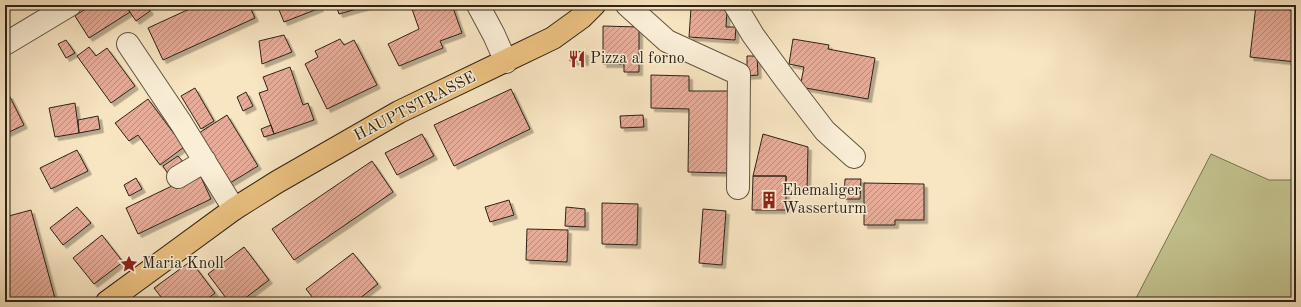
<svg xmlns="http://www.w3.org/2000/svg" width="1301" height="307" font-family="'Old Standard TT',serif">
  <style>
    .green { fill: #c3c38f; stroke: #787352 }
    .building { fill: url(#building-hatch); stroke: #2d2316; filter: url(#shadow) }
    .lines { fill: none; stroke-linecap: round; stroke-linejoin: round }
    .minor-casing { stroke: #605441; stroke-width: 24 }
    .major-casing { stroke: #2d2316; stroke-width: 24 }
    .minor { stroke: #faeed7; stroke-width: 22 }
    .major { stroke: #ecc281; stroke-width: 22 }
    .labels { text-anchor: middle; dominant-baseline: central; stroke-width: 3; stroke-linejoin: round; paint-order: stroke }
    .poi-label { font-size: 16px; fill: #2d2316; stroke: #faeed7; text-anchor: start }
    .street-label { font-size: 16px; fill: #2d2316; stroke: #faeed7 }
  </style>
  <defs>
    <pattern id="building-hatch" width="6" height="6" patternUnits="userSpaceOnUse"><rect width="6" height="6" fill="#e6ac99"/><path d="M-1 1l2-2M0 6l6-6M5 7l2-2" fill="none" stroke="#bb8c7c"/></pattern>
    <filter id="shadow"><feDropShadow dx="3.5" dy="3.5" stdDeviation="0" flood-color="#0004"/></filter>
  </defs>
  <rect width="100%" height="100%" fill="#f8e5c2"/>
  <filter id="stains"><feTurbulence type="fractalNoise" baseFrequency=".005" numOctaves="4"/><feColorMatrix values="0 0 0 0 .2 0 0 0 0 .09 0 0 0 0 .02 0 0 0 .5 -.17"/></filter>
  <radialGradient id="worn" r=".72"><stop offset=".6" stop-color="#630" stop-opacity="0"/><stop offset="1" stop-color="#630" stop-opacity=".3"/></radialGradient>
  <path class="green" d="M 1211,154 L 1269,180 L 1296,180 L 1296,302 L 1134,302 Z"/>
  <path class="building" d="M 91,5 L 125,5 L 130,12 L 89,38 L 75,16 Z
    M 125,5 L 146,5 L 150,11 L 136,21 Z
    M 198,5 L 249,5 L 255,18 L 163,60 L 148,28 Z
    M 277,5 L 319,5 L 320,8 L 284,22 Z
    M 336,5 L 371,5 L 339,14 Z
    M 420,5 L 452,5 L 462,33 L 440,41 L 443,48 L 399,66 L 388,44 L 419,29 L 412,9 Z
    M 1256,5 L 1285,5 L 1284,9 L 1296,11 L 1296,62 L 1250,57 Z
    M 691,8 L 727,10 L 726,27 L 736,27 L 735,40 L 689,37 Z
    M 603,26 L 639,27 L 639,72 L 624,72 L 624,64 L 603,64 Z
    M 284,35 L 292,52 L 262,64 L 259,41 Z
    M 340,39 L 344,45 L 354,40 L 377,85 L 327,109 L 305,64 L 318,57 L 315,51 Z
    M 793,39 L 829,45 L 828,49 L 875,58 L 868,99 L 800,87 L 804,67 L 789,64 Z
    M 66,40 L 75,53 L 66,58 L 58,44 Z
    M 89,47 L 96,56 L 107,48 L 135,86 L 111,103 L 77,56 Z
    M 571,51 L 585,52 L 585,62 L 570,61 Z
    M 747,56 L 757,56 L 758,75 L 747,76 Z
    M 290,67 L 303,105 L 308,103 L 314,120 L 274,134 L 259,93 L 268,90 L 263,77 Z
    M 651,75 L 689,76 L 689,91 L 729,91 L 727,173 L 688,172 L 689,109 L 651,108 Z
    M 195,88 L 214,121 L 201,129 L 181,96 Z
    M 511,89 L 530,129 L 454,166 L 434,125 Z
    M 246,92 L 253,106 L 243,111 L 237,97 Z
    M 9,95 L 24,125 L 5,134 L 5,98 Z
    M 148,99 L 184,147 L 160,165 L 138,135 L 129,141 L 115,123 Z
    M 75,103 L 79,133 L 55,137 L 49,108 Z
    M 227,115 L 258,166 L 230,183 L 199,133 Z
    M 643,115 L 644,127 L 621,128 L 620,116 Z
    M 98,116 L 100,129 L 79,133 L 78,120 Z
    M 271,125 L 274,134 L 264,137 L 261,129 Z
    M 422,134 L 434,156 L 397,175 L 385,153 Z
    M 763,134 L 808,147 L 807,191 L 786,190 L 786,176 L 753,176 Z
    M 77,150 L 88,171 L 51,189 L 40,168 Z
    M 178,156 L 184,163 L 168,174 L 163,166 Z
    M 372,161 L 393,192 L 294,260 L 272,229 Z
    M 199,173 L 211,199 L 138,234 L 126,208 Z
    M 753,176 L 786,176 L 786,210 L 752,210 Z
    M 136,178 L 142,189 L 129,196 L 124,185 Z
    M 845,179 L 861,179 L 860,199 L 844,199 Z
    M 864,183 L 924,184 L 924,220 L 895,220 L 895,225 L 864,225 Z
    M 509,200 L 514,215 L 490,222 L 485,207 Z
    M 602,203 L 638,204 L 637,245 L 602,244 Z
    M 77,207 L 91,223 L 63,245 L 50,228 Z
    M 566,207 L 585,209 L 585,227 L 565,226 Z
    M 703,209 L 726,211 L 722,265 L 699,263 Z
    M 31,210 L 56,302 L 5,302 L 5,282 L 10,281 L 5,265 L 5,217 Z
    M 527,229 L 568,230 L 567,262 L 526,260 Z
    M 102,235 L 123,262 L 94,284 L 73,258 Z
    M 244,247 L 269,280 L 240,302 L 229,302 L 208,274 Z
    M 353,253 L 378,284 L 355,302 L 316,302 L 306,289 Z
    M 191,261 L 215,293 L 203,302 L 165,302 L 154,288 Z"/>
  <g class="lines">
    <g class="minor-casing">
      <path id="minor" d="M 478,5 L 494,35 L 506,62
        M 627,5 L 667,41 L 739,74 L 738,188
        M 735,5 L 753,35 L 785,79 L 825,131 L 854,157
        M 5,44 L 70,5
        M 128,44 L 181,123 L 234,209
        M 178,177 L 205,161"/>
    </g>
    <g class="major-casing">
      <path id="major" d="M 107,302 L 234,209 L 277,182 L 399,112 L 553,38 L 582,17 L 594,5"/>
    </g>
    <use href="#minor" class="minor"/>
    <use href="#major" class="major"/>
  </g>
  <defs>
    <g id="restaurant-bare" transform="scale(1.38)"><path d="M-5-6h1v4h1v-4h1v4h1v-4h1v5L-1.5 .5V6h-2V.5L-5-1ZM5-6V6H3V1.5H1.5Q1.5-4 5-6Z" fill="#8f2418" stroke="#faeed7" stroke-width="2.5" paint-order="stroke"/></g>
    <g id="building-bare" transform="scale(1.38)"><path d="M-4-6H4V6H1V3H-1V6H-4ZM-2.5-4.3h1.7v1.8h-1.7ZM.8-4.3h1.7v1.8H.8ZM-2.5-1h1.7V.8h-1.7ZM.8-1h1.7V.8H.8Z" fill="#8f2418" stroke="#faeed7" stroke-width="2.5" paint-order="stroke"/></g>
    <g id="sight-bare" transform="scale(1.38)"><path d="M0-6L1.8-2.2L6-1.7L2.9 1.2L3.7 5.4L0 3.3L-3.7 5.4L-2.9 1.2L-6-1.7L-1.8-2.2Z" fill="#8f2418" stroke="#faeed7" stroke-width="2.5" paint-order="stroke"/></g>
  </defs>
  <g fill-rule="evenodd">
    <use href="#restaurant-bare" x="577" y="59"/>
    <use href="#building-bare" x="769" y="200"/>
    <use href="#sight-bare" x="129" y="264"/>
  </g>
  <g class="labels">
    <g class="poi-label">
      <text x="590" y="59">Pizza al forno</text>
      <text x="782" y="191">Ehemaliger<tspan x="782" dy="18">Wasserturm</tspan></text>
      <text x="142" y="264">Maria Knoll</text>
    </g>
    <g class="street-label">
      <text transform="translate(415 107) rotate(-27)">HAUPTSTRASSE</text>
    </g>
  </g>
  <rect width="1301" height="307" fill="none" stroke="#f8e5c2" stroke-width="20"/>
  <rect x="6" y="6" width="1289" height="295" fill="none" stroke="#2d2316" stroke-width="2"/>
  <rect x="10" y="10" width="1281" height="287" fill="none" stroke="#2d2316"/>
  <rect width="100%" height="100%" filter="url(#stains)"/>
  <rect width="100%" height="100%" fill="url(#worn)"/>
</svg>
